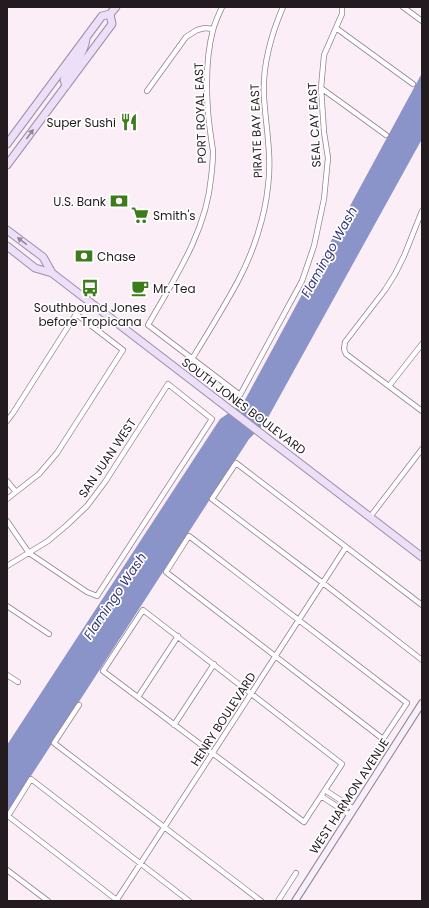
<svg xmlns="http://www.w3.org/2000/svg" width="429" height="908" font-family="Poppins,sans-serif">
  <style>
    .water { fill: #8b94c9 }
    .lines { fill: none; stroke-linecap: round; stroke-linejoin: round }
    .street-casing { stroke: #96818f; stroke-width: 6 }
    .secondary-casing { stroke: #96818f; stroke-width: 8 }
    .primary-casing { stroke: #9e8daa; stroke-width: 9 }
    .street { stroke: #fff; stroke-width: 4.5 }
    .secondary { stroke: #f6effc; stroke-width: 6 }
    .primary { stroke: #ecdff8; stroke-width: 7 }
    .oneway { fill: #928797 }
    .labels { text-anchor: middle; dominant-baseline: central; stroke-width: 3.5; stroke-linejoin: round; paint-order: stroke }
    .street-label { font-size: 12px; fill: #241b20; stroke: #fff }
    .poi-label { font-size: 12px; fill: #241b20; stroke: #fff; text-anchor: start }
    .water-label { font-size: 13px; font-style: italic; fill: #363b7c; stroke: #fff }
  </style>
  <rect width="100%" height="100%" fill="#fceef7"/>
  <path class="water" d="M 422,73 L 422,139 L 265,423 L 249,439 L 7,813 L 7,745 L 220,419 L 242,404 L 246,398 Z"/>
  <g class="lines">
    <g class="street-casing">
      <path id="street" d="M 222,7 C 219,14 215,22 213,30 C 206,56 206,85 208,112 C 209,125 211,138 213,151 C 213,160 212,170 211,178 C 206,233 174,279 148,325 L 240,395 L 302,281 L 314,246 L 324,199 L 328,158 L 324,132 L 321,88 L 324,55 L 342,14 L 342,7
        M 403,7 L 422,21
        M 336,28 L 413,84
        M 321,88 L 386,135
        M 147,91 L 186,37 L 197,30 L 205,28 L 213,29
        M 422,211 L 404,256 L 395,274 L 385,290 L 345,342 L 344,349 L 346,354 L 422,411
        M 192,359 C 208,333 224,307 238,281 C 253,253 265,217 268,186 C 272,157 266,127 264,98 C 262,67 271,35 283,7
        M 389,386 L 422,344
        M 7,421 L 13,413 L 76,314 L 123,350 L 57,453 L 39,474 L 7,499
        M 7,481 L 16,492
        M 370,517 L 422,449
        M 7,521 L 29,553 L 87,592 L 97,596 L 212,419 L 168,384 L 105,482 L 87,506 L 67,525 L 48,541 L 7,566
        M 189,536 L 407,703 L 383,739 L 166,572 Z
        M 422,605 L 236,463 L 212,499 L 323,583 L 422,660
        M 7,606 L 49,634
        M 143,610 L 342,764 L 304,822 L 103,671 Z
        M 7,675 L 18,682
        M 138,697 L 178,636
        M 79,705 L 54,743 L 261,901
        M 174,725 L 214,664
        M 325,790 L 354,809
        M 321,796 L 350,815
        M 7,870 L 48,901
        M 116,901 L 212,754 L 346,547
        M 118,901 L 8,816 L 31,779 L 189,901
        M 278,901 L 296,873"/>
    </g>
    <g class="secondary-casing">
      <path id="secondary" d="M 295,901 L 422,703"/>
    </g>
    <g class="primary-casing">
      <path id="primary" d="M 66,86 L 64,80 L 65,77 C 73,65 84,54 86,39
        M 7,144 L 102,16 L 110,14 L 116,7
        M 7,165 L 112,24 L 110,14
        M 7,230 L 43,257 L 52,273
        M 7,246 L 35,268 L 52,273 L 422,557"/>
    </g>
    <use href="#street" class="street"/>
    <use href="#secondary" class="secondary"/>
    <use href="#primary" class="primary"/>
  </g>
  <defs><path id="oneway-solid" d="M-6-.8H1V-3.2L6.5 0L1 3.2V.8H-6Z"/></defs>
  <g class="oneway">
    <use href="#oneway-solid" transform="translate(30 134) rotate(-54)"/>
    <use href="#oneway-solid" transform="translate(22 241) rotate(-143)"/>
  </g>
  <defs>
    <g id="restaurant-bare" transform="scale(1.38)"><path d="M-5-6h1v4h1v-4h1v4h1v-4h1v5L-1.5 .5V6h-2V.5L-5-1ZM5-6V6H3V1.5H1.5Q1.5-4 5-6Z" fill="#3c7c1a" stroke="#fff" stroke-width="2.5" paint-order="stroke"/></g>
    <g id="bank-bare" transform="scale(1.38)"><path d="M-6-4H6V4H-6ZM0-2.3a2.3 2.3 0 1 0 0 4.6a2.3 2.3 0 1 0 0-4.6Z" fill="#3c7c1a" stroke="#fff" stroke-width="2.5" paint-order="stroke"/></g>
    <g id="supermarket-bare" transform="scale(1.38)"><path d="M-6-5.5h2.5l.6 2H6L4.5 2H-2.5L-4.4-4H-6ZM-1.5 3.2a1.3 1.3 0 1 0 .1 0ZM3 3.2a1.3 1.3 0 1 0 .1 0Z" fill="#3c7c1a" stroke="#fff" stroke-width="2.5" paint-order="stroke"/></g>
    <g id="bus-bare" transform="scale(1.38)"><path d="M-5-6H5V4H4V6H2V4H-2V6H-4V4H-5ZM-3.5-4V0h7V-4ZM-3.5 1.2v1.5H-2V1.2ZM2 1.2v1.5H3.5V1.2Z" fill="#3c7c1a" stroke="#fff" stroke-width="2.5" paint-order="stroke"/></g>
    <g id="cafe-bare" transform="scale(1.38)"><path d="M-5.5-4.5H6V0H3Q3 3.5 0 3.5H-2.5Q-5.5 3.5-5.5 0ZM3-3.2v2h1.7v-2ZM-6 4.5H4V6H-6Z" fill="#3c7c1a" stroke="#fff" stroke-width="2.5" paint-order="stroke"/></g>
  </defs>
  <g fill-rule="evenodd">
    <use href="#restaurant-bare" x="129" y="122"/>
    <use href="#bank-bare" x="119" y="201"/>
    <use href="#supermarket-bare" x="140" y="215"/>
    <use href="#bank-bare" x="84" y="256"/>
    <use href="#bus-bare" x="90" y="288"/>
    <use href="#cafe-bare" x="140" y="288"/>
  </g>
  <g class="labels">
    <g class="street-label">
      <text transform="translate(200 113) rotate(-92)">PORT ROYAL EAST</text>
      <text transform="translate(314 125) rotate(-93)">SEAL CAY EAST</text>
      <text transform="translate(256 131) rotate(-92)">PIRATE BAY EAST</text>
      <text transform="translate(244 406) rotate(37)">SOUTH JONES BOULEVARD</text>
      <text transform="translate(107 458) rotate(-56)">SAN JUAN WEST</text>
      <text transform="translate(223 719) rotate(-57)">HENRY BOULEVARD</text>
      <text transform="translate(349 796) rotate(-57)">WEST HARMON AVENUE</text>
    </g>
    <g class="poi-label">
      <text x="116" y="122" text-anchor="end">Super Sushi</text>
      <text x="106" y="201" text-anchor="end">U.S. Bank</text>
      <text x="153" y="215">Smith's</text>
      <text x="97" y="256">Chase</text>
      <text x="153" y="288">Mr. Tea</text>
      <text x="90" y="307" text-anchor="middle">Southbound Jones<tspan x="90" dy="14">before Tropicana</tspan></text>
    </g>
    <g class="water-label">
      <text transform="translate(329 252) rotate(-61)">Flamingo Wash</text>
      <text transform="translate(115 596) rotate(-56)">Flamingo Wash</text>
    </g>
  </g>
  <rect width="429" height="908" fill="none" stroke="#241b20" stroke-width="16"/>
</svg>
